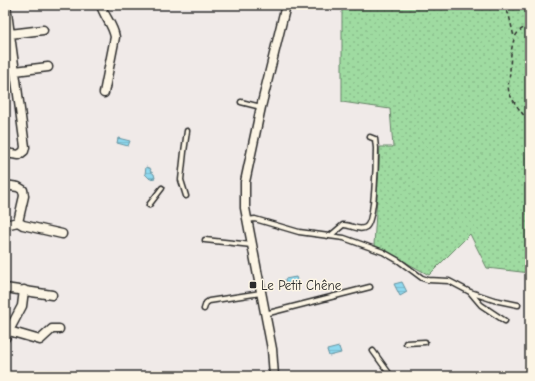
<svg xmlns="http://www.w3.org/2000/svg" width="535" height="381" font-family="'Comic Neue',sans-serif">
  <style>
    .built { fill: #e2ddeb }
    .grass { fill: url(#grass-dots); stroke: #658366 }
    .water { fill: url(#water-rules); stroke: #6693a0 }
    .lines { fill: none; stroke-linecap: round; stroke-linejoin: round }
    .lane-casing { stroke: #2b2b2b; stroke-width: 7 }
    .street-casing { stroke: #2b2b2b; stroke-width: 11 }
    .path { stroke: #2b2b2b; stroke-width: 1.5; stroke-dasharray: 4 3; stroke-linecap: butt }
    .lane { stroke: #fcf5e5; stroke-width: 4 }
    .street { stroke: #fcf5e5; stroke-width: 8 }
    .poi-dot { fill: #2b2b2b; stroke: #fcf5e5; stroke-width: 1.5 }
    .labels { text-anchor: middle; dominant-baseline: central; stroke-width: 3; stroke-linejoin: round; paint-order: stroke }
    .poi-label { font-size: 13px; fill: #2b2b2b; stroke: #fcf5e5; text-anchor: start }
  </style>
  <defs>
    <pattern id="grass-dots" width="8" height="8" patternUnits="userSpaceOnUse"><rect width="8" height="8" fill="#9fdba1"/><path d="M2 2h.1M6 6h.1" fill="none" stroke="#89bc8b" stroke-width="1.8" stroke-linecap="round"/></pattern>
    <pattern id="water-rules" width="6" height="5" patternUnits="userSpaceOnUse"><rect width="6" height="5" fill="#8ed8ee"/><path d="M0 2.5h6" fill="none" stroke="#7bbacc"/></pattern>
  </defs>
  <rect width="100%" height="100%" fill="#f0eae8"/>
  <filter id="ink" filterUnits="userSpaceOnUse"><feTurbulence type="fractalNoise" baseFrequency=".025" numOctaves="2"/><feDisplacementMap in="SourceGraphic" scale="8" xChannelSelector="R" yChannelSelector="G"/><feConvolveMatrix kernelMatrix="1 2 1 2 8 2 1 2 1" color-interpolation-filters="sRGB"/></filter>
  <g filter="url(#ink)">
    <path class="built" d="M 50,369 L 71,376 L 21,376 Z"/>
    <path class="grass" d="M 342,5 L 530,5 L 530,273 L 487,268 L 470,234 L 429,275 L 374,245 L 380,147 L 393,147 L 390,109 L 342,102 Z"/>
    <path class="water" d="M 118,138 L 130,141 L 128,146 L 117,143 Z
      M 146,167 L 151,169 L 150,171 L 154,174 L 155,178 L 150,179 L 145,174 Z
      M 296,277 L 298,282 L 286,285 L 285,279 Z
      M 402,282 L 407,292 L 400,296 L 394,284 Z
      M 339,347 L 341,353 L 329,356 L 327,350 Z"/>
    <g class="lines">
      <g class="lane-casing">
        <path id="lane" d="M 241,102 L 261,107
          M 186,196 L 181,180 L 184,152 L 187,131
          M 149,205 L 162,188
          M 247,220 L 255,219 L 299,232 L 344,238 L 383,252 L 399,261 L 422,278 L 428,280 L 449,281 L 470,292 L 494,300 L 518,305
          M 330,236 L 343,225 C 350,224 359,232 366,227 C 375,221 376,160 376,148 L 375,139 L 370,137
          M 205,240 L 252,245
          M 470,292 L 481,305 L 505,321
          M 204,309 L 206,303 L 209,301 L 261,293
          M 265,314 L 370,287
          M 406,343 L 425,342
          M 373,351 L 391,376"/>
      </g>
      <g class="street-casing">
        <path id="street" d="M 101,5 C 104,17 113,24 115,37 L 104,93
          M 10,34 L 43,30
          M 15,71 L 48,67
          M 5,153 L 19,155 L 24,151 L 25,147 L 6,5
          M 5,185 L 18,187 L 23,190 L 24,196 L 18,222 L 5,225
          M 18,222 L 23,225 L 62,234
          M 5,288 L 52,295
          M 9,331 L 40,340 L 52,329 L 59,329
          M 5,338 L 22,306 L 24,290
          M 274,376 L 272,349 L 245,208 L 245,182 L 261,107 L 286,5"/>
      </g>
      <path class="path" d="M 503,5 L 509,15 L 514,37
        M 530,27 C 510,27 511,56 510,70 C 510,77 507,85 509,92 C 510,98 525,117 530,123"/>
      <use href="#lane" class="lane"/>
      <use href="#street" class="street"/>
    </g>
  </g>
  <rect class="poi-dot" x="249" y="281" width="8" height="8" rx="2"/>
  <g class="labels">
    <g class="poi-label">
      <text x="261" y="285">Le Petit Chêne</text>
    </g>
  </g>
  <rect width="535" height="381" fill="none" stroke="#fcf5e5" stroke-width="20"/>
  <rect x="10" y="10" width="515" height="361" fill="none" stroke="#2b2b2b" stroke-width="1.5" filter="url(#ink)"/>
</svg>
